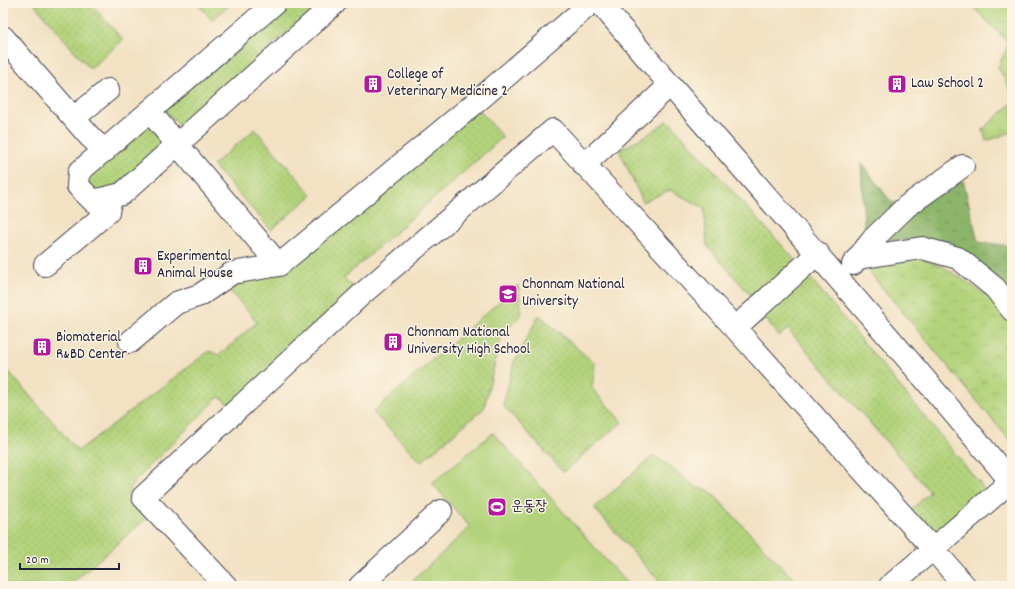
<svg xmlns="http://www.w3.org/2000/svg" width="1015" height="589" font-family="Dekko,'Poor Story',sans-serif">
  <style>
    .grass { fill: url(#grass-dots); stroke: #6a7a5b }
    .forest { fill: url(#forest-crowns); stroke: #586c53 }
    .park { fill: url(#park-crowns); stroke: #6a7a5b }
    .pitch { fill: #b2d37b; stroke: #6a7a5b }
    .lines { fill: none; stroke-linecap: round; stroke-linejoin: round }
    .minor-casing { stroke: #413f4f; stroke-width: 24 }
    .minor { stroke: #fff; stroke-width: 22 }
    .labels { text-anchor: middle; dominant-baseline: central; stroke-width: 3; stroke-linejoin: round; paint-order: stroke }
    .poi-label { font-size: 15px; fill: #22223b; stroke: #fcf5e5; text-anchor: start }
  </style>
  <defs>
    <pattern id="grass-dots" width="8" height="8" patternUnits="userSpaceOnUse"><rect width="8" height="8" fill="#b2d37b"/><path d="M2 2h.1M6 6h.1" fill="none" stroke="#99b56b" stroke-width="1.8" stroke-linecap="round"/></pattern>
    <pattern id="forest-crowns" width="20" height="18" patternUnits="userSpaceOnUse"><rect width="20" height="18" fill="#8db56b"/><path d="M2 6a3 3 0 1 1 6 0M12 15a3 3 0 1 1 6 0" fill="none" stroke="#739359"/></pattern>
    <pattern id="park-crowns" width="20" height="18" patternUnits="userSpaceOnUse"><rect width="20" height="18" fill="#b2d37b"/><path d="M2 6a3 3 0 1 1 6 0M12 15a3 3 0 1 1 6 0" fill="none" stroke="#99b56b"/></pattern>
  </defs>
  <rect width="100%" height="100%" fill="#fcf5e5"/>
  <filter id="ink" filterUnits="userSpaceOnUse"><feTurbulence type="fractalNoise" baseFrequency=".025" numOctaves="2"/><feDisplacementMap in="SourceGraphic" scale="8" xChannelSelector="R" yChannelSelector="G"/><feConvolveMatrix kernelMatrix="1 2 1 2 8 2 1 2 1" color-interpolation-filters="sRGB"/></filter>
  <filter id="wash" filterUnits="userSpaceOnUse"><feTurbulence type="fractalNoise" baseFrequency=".012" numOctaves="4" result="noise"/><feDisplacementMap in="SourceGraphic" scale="16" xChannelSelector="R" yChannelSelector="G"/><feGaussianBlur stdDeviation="0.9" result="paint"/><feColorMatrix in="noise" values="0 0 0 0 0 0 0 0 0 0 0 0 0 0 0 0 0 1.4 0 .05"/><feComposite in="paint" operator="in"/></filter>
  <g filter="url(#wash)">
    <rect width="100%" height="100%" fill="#f2e1c2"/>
    <path class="grass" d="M 33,3 L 90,3 L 123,40 L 90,69 Z
      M 197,3 L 232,3 L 212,20 Z
      M 285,3 L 321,3 L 180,126 L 164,109 Z
      M 474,104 L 503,137 L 344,278 L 362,294 L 237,409 L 219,397 L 133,483 L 127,497 L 147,518 L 69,586 L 3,586 L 3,365 L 78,451 L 209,351 L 219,355 L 257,322 L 228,289 L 250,270 L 279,265 Z
      M 668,120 L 796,261 L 753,298 L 707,246 L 704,208 L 670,190 L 643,202 L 619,150 L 647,135 Z
      M 147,124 L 165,145 L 114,188 L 97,193 L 88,184 L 89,174 Z
      M 255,129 L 312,195 L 271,230 L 213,165 Z
      M 808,275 L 986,491 L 935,533 L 910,511 L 930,492 L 788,329 L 779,336 L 761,313 Z
      M 518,285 L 522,313 L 501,337 L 484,408 L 421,462 L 373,412 Z
      M 539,315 L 595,364 L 592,388 L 622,422 L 563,472 L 503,405 L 514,362 Z
      M 654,455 L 697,488 L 709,490 L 800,586 L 663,586 L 594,508 Z"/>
    <path class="forest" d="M 861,163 L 892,203 L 924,201 L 963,180 L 978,242 L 1012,246 L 1012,294 L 944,260 L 954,242 L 893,240 L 864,226 Z"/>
    <path class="park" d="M 969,3 L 1012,3 L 1012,93 L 998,67 L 1009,43 Z
      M 1012,103 L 1012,132 L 986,141 L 983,129 Z
      M 914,256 L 942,266 L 994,300 L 1012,324 L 1012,364 L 1005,370 L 1012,378 L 1012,443 L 864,266 Z"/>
    <path class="pitch" d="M 493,433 L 629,586 L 407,586 L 470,527 L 432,483 Z"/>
  </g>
  <g filter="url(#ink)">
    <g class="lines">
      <g class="minor-casing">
        <path id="minor" d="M 275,3 L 79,172 L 78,186 L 93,201 L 122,194 L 335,3
          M 600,3 C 736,164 878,320 1012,483
          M 3,37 L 90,137 L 105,151
          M 150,112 L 279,265 L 474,104 L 591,3
          M 74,118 L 108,90
          M 584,165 L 669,86
          M 858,258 L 922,248 L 958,258 L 995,288 L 1012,310
          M 853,264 L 873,239 L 907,206 L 963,166
          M 45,265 L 108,212 L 111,198
          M 735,328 L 818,253
          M 130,342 L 176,303 L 200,295 L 232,273 L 279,265
          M 226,586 L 143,497 L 362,294 L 553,130 L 735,328 L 933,549 L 1011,481
          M 360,586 L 441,511
          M 890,586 L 933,549 L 965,586"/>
      </g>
      <use href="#minor" class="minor"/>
    </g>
  </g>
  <defs>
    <g id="building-square" transform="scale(1)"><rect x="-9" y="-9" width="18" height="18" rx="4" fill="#b5179e" stroke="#fcf5e5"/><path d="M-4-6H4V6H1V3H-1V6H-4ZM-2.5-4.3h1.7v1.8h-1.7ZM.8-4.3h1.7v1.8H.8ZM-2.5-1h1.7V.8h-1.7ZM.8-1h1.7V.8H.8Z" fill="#fff"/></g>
    <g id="university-square" transform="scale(1)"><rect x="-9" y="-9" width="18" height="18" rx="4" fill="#b5179e" stroke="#fcf5e5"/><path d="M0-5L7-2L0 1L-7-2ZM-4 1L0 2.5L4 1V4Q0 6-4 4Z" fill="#fff"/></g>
    <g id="stadium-square" transform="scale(1)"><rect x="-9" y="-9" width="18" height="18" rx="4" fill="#b5179e" stroke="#fcf5e5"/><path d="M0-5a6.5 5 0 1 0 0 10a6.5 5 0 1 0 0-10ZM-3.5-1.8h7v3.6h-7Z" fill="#fff"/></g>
  </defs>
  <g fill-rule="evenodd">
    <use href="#building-square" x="373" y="84"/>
    <use href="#building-square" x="897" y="84"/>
    <use href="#building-square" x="143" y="266"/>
    <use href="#university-square" x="508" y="294"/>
    <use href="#building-square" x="393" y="342"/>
    <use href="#building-square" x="42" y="347"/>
    <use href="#stadium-square" x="497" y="507"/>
  </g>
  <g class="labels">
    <g class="poi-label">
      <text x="387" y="75">College of<tspan x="387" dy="17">Veterinary Medicine 2</tspan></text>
      <text x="911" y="84">Law School 2</text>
      <text x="157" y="257">Experimental<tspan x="157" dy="17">Animal House</tspan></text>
      <text x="522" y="285">Chonnam National<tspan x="522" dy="17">University</tspan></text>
      <text x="407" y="333">Chonnam National<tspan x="407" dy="17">University High School</tspan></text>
      <text x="56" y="338">Biomaterial<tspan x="56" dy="17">R&amp;BD Center</tspan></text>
      <text x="511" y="507">운동장</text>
    </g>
  </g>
  <rect width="1015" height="589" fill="none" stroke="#fcf5e5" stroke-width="16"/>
  <path d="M20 563v6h99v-6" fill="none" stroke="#22223b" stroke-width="2"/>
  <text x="26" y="563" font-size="12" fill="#22223b" stroke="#fcf5e5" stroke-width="3" paint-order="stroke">20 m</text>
</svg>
